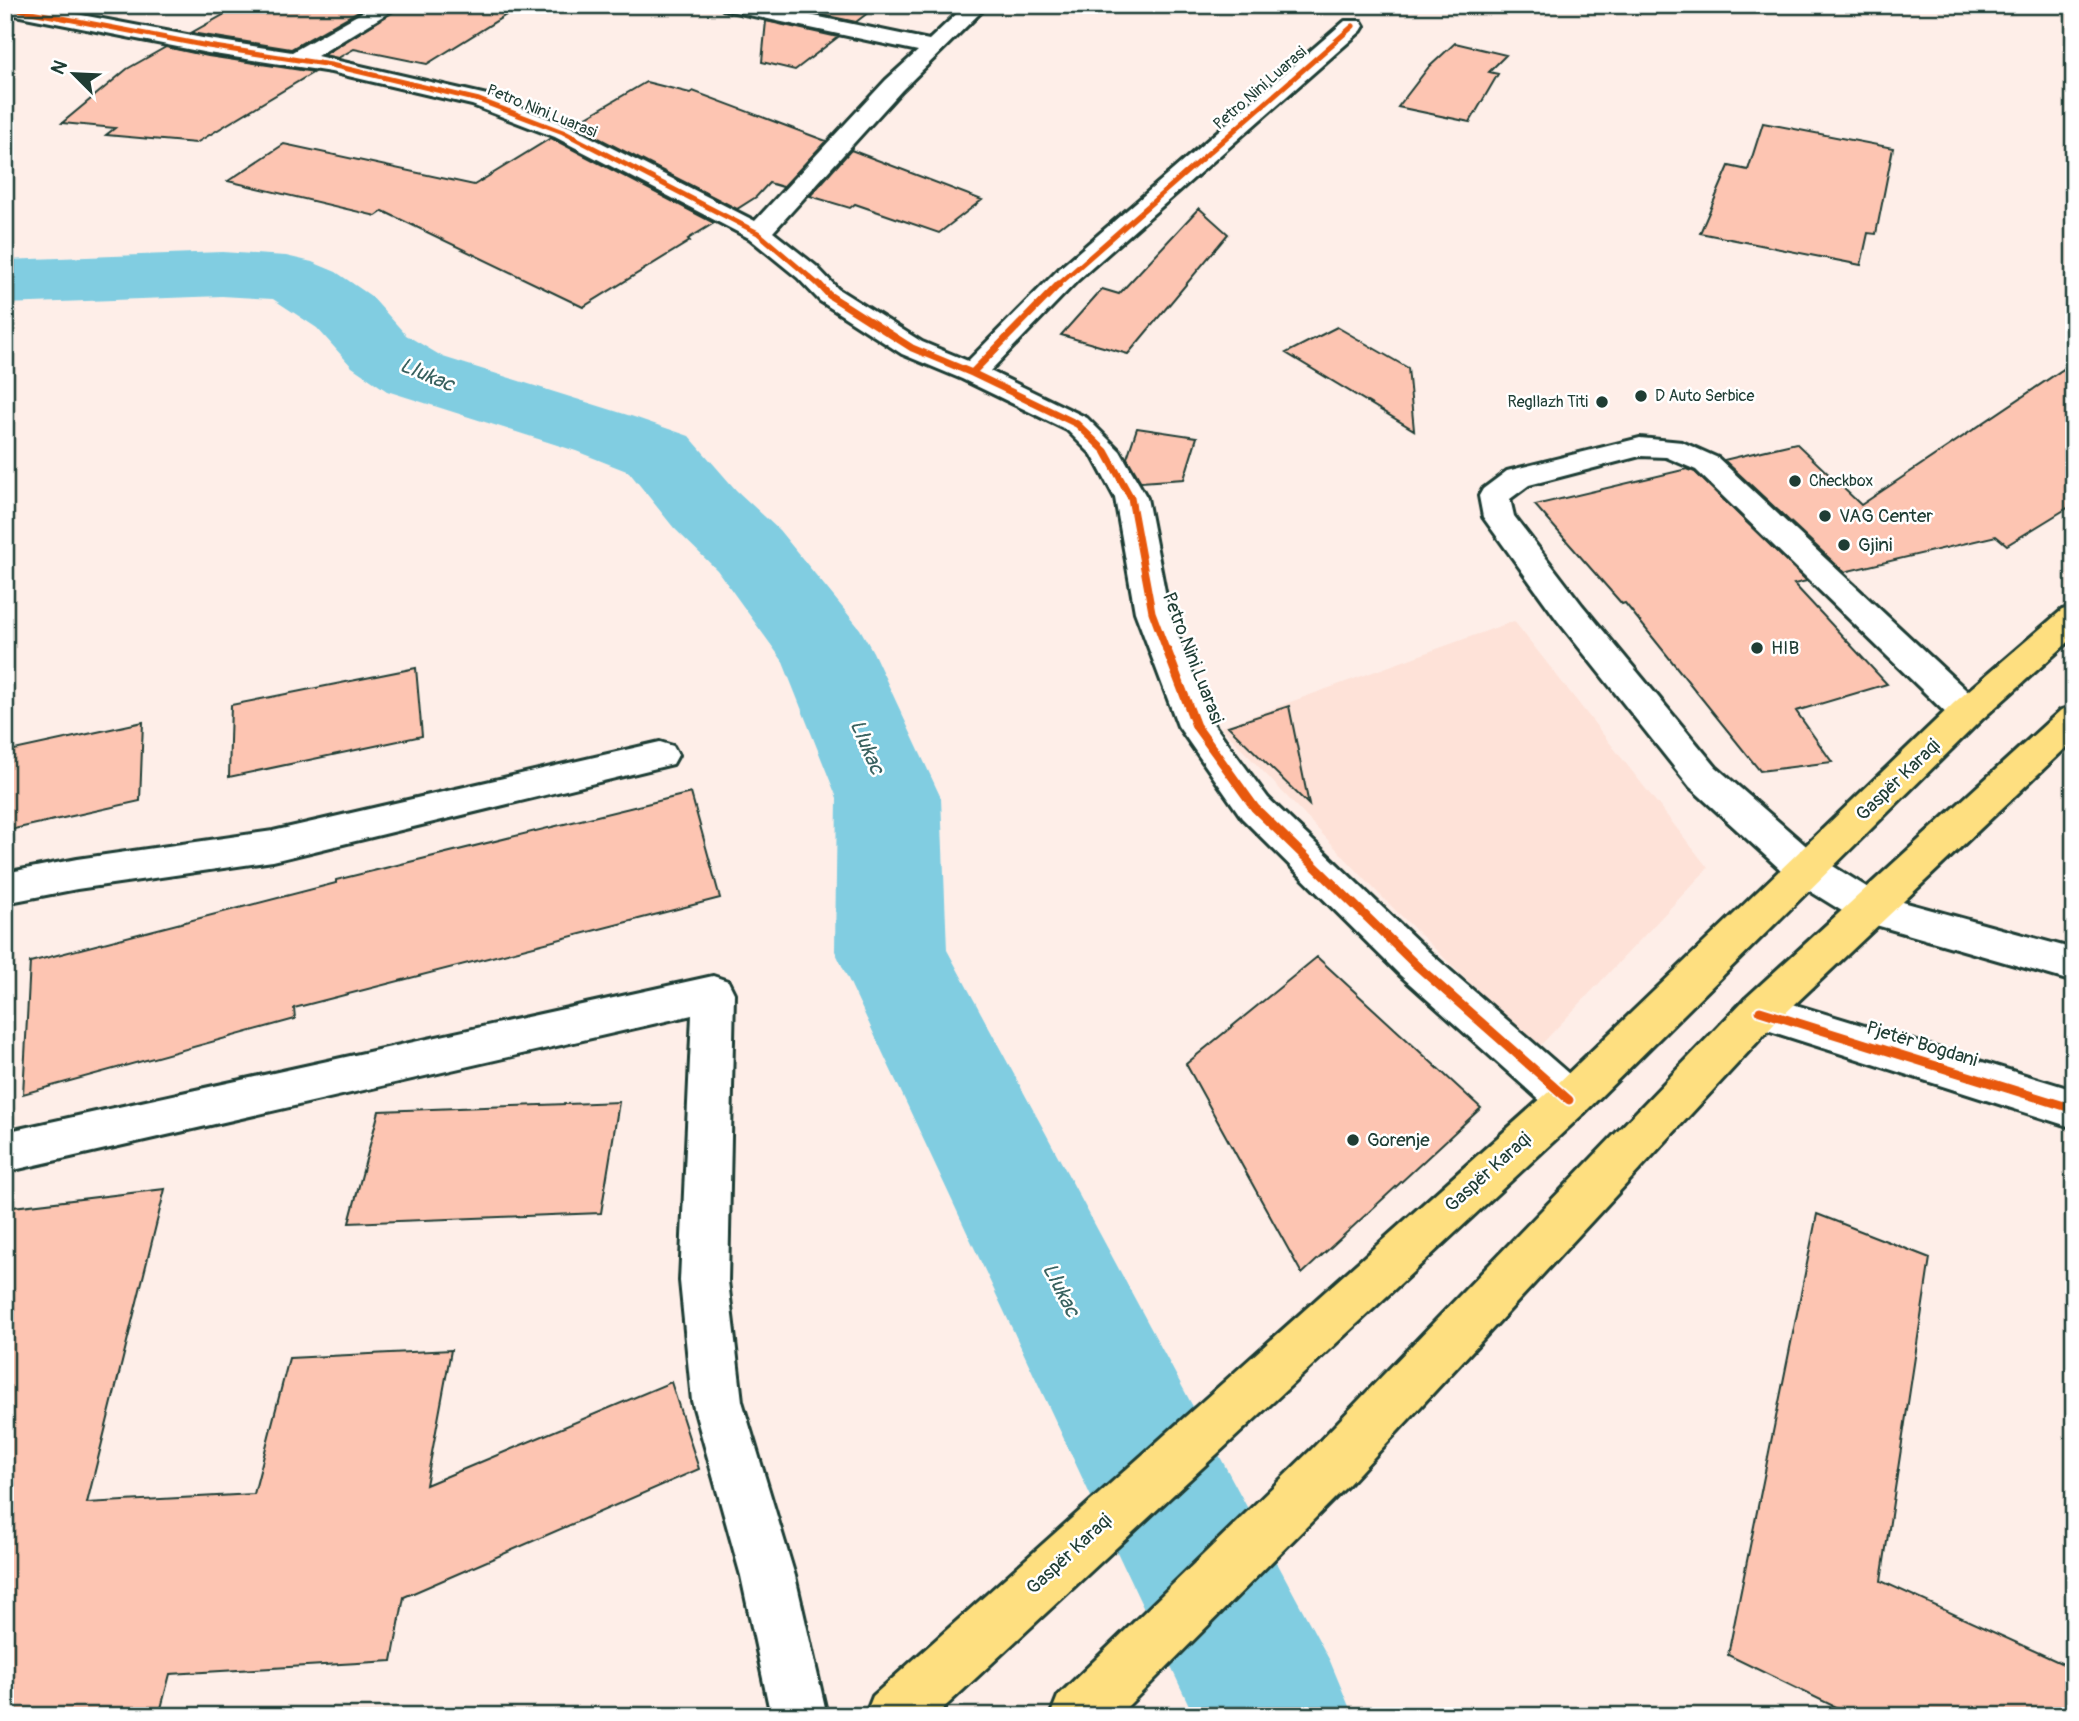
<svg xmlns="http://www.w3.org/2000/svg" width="2079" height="1721" font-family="Pangolin,sans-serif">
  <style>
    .built { fill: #fee2d8 }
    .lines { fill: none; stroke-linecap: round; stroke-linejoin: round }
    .river { fill: #81cde1; fill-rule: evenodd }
    .building { fill: #fdc5b2; stroke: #1f3d34; stroke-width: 2 }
    .minor-casing { stroke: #1f3d34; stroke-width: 6 }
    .major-casing { stroke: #1f3d34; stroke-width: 6 }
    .minor { fill: #fff; fill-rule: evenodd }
    .major { fill: #fedf80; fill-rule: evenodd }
    .cycleway-far2-casing { stroke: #fff; stroke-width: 8 }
    .cycleway-far1-casing { stroke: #fff; stroke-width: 10 }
    .cycleway-casing { stroke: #fff; stroke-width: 13 }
    .cycleway-far2 { stroke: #e8590c; stroke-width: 5 }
    .cycleway-far1 { stroke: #e8590c; stroke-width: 7 }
    .cycleway { stroke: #e8590c; stroke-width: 9 }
    .poi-dot { fill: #1f3d34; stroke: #fff; stroke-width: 2.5 }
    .labels { text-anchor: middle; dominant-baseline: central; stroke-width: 5; stroke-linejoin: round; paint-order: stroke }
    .far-street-label { font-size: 16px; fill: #1f3d34; stroke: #fff }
    .far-poi-label { font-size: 16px; fill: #1f3d34; stroke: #fff; text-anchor: start }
    .poi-label { font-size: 19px; fill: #1f3d34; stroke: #fff; text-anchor: start }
    .street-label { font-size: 19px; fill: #1f3d34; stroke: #fff }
    .water-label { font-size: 21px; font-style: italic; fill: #38615f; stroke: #fff }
  </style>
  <rect width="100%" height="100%" fill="#feeee8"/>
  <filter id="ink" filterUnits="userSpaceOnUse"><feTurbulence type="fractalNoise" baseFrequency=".0143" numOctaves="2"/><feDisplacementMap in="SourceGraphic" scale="14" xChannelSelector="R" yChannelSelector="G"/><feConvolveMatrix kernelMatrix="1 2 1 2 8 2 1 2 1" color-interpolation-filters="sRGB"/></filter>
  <g filter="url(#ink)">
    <path class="built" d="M 1514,621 L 1708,868 L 1537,1049 L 1379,894 L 1221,727 Z"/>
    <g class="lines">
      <path class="river" d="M 222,252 L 286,256 L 312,262 L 336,272 L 371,296 L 406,335 L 443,357 L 634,417 L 689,436 L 736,490 L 779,530 L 860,629 L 873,652 L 941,798 L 947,950 L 1330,1661 L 1353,1716 L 1194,1716 L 835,951 L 837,798 L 782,660 L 717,570 L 674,528 L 629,472 L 576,451 L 387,391 L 352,367 L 317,328 L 273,299 L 222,296 L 5,304 L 5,260 Z"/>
    </g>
    <path class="building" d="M 241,5 L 369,5 L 291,49 L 191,33 Z
      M 404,5 L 522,5 L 427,64 L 354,49 L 338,58 L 324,55 Z
      M 776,5 L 878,5 L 856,22 Z
      M 766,21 L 838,37 L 795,70 L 762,62 Z
      M 1455,43 L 1506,55 L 1489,72 L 1498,74 L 1470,122 L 1398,107 L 1428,68 Z
      M 166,47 L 208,56 L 314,72 L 196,143 L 106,135 L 115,128 L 62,123 L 127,69 Z
      M 646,82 L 690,93 L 693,91 L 826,141 L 783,187 L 769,183 L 756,197 L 737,209 L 573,125 Z
      M 1763,123 L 1893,148 L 1876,234 L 1868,233 L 1861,265 L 1700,233 L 1729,166 L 1748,170 Z
      M 551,138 L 714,223 L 688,239 L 690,241 L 583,307 L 383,211 L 376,216 L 228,181 L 284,144 L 474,185 Z
      M 851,150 L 982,200 L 939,233 L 855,204 L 850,208 L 810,196 Z
      M 1199,208 L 1228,234 L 1128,354 L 1061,335 L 1102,289 L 1119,294 Z
      M 1337,327 L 1408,368 L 1414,430 L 1286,353 Z
      M 2074,362 L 2074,504 L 2007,545 L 1996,536 L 1844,572 L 1724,460 L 1796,443 L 1861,505 Z
      M 1137,428 L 1197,437 L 1184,479 L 1141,482 L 1127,458 Z
      M 1687,469 L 1695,472 L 1807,581 L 1794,584 L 1887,684 L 1796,711 L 1832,762 L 1760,771 L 1625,603 L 1622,604 L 1535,505 Z
      M 416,668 L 422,736 L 229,777 L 231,705 Z
      M 1289,706 L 1309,805 L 1228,726 Z
      M 143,722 L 140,801 L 5,831 L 5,752 Z
      M 691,793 L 720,898 L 294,1008 L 295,1019 L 23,1094 L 30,962 L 336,883 L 336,880 Z
      M 1317,957 L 1481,1108 L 1302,1274 L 1186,1064 Z
      M 619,1102 L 601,1213 L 349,1223 L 379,1111 Z
      M 165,1189 L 87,1503 L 254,1494 L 289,1358 L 451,1350 L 426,1485 L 671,1382 L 699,1469 L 404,1597 L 392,1661 L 170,1674 L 159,1716 L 5,1716 L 5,1208 Z
      M 1817,1214 L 1930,1258 L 1881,1581 L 2074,1669 L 2074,1716 L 1854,1716 L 1728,1655 Z"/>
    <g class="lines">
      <g class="minor-casing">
        <path id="minor" d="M 5,5 L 29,5 L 208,39 L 292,52 L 375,5 L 401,5 L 317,56 L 487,95 L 571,127 L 755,221 L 886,80 L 918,51 L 730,11 L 723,9 L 720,5 L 762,5 L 929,40 L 966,5 L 988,5 L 902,90 L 773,232 L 816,266 L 838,289 L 922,342 L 968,361 L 1060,268 L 1345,21 L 1361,21 L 1364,26 L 1361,31 L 1078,280 L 990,371 L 1087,418 L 1120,451 L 1147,498 L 1169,612 L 1212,722 L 1268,798 L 1429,952 L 1584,1087 L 1591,1100 L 1584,1113 L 1569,1119 L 1554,1113 L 1401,976 L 1242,818 L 1178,726 L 1135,612 L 1115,498 L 1092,455 L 1067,430 L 962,379 L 902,354 L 820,301 L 798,278 L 749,238 L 555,137 L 472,105 L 331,72 L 208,53 L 5,13 Z
          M 1640,438 L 1682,442 L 1718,458 L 1980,703 L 1985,712 L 1980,721 L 1967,724 L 1954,721 L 1696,470 L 1666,457 L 1640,456 L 1529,485 L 1510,499 L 1514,516 L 1582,605 L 1716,767 L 1820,858 L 1881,896 L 2074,949 L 2074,982 L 1855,919 L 1792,880 L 1690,787 L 1558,621 L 1483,517 L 1479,496 L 1483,489 L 1507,471 Z
          M 660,742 L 673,746 L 678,755 L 673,764 L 273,861 L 77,889 L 5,903 L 5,873 L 77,859 L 273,831 Z
          M 713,976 L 728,981 L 734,993 L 728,1281 L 742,1401 L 795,1576 L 827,1716 L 771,1716 L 741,1576 L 692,1401 L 680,1281 L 692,1015 L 5,1172 L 5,1132 Z
          M 1760,994 L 2074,1090 L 2074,1128 L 1745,1023 L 1739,1011 L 1745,999 Z"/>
      </g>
      <g class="major-casing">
        <path id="major" d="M 2074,607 L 2074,637 L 1980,721 L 1584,1113 L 935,1716 L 865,1716 L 873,1696 L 1554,1087 L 1954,703 L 2062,610 Z
          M 2074,706 L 2074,740 L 1775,1023 L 1348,1485 L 1118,1716 L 1050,1716 L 1058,1696 L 1312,1449 L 1745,999 L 2061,710 Z"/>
      </g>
      <use href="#minor" class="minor"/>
      <use href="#major" class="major"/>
      <g class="cycleway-far2-casing">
        <path id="cycleway-far2" d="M 5,7 L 208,46 L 331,65 L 479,100 L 563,132 L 758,233 L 820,286
          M 1057,286 L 1353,26"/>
      </g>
      <g class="cycleway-far1-casing">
        <path id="cycleway-far1" d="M 819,284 L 829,295 L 912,348 L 972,373 L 1077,424 L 1105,451 L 1131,498 L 1152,612 L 1167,652
          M 972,373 L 1059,284"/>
      </g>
      <g class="cycleway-casing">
        <path id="cycleway" d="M 1167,650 L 1196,726 L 1255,808 L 1415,964 L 1569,1100
          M 1760,1011 L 2074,1109"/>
      </g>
      <use href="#cycleway-far2" class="cycleway-far2"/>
      <use href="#cycleway-far1" class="cycleway-far1"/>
      <use href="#cycleway" class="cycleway"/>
    </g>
  </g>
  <g class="poi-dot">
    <circle cx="1641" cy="396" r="7"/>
    <circle cx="1602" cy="402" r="7"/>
    <circle cx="1795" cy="481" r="7"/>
    <circle cx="1825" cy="516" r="7"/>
    <circle cx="1844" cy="545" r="7"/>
    <circle cx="1757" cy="648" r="7"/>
    <circle cx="1353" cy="1140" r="7"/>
  </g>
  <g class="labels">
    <g class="far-street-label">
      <text transform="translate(1260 88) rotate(-41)">Petro Nini Luarasi</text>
      <text transform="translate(542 111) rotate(22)">Petro Nini Luarasi</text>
    </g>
    <g class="far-poi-label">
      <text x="1655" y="396">D Auto Serbice</text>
      <text x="1588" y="402" text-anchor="end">Regllazh Titi</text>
      <text x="1809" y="481">Checkbox</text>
    </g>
    <g class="poi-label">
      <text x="1839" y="516">VAG Center</text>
      <text x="1858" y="545">Gjini</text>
      <text x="1771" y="648">HIB</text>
      <text x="1367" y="1140">Gorenje</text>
    </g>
    <g class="street-label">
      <text transform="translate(1193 658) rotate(69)">Petro Nini Luarasi</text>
      <text transform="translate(1898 780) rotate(-44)">Gaspër Karaqi</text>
      <text transform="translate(1922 1044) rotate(17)">Pjetër Bogdani</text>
      <text transform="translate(1488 1172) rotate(-42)">Gaspër Karaqi</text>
      <text transform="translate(1069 1554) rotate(-43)">Gaspër Karaqi</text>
    </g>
    <g class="water-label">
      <text transform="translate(427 375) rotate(23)">Llukac</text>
      <text transform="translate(867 747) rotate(67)">Llukac</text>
      <text transform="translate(1061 1290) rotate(63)">Llukac</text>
    </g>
  </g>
  <rect width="2079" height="1721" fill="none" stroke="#fff" stroke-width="28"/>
  <rect x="14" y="14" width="2051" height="1693" fill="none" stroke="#1f3d34" stroke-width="2.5" filter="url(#ink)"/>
  <g transform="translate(74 74) rotate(294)" stroke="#ffffff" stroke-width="5" paint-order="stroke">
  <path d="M0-5L12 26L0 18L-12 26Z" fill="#1f3d34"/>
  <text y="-10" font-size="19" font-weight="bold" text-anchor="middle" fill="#1f3d34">N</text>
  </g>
</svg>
